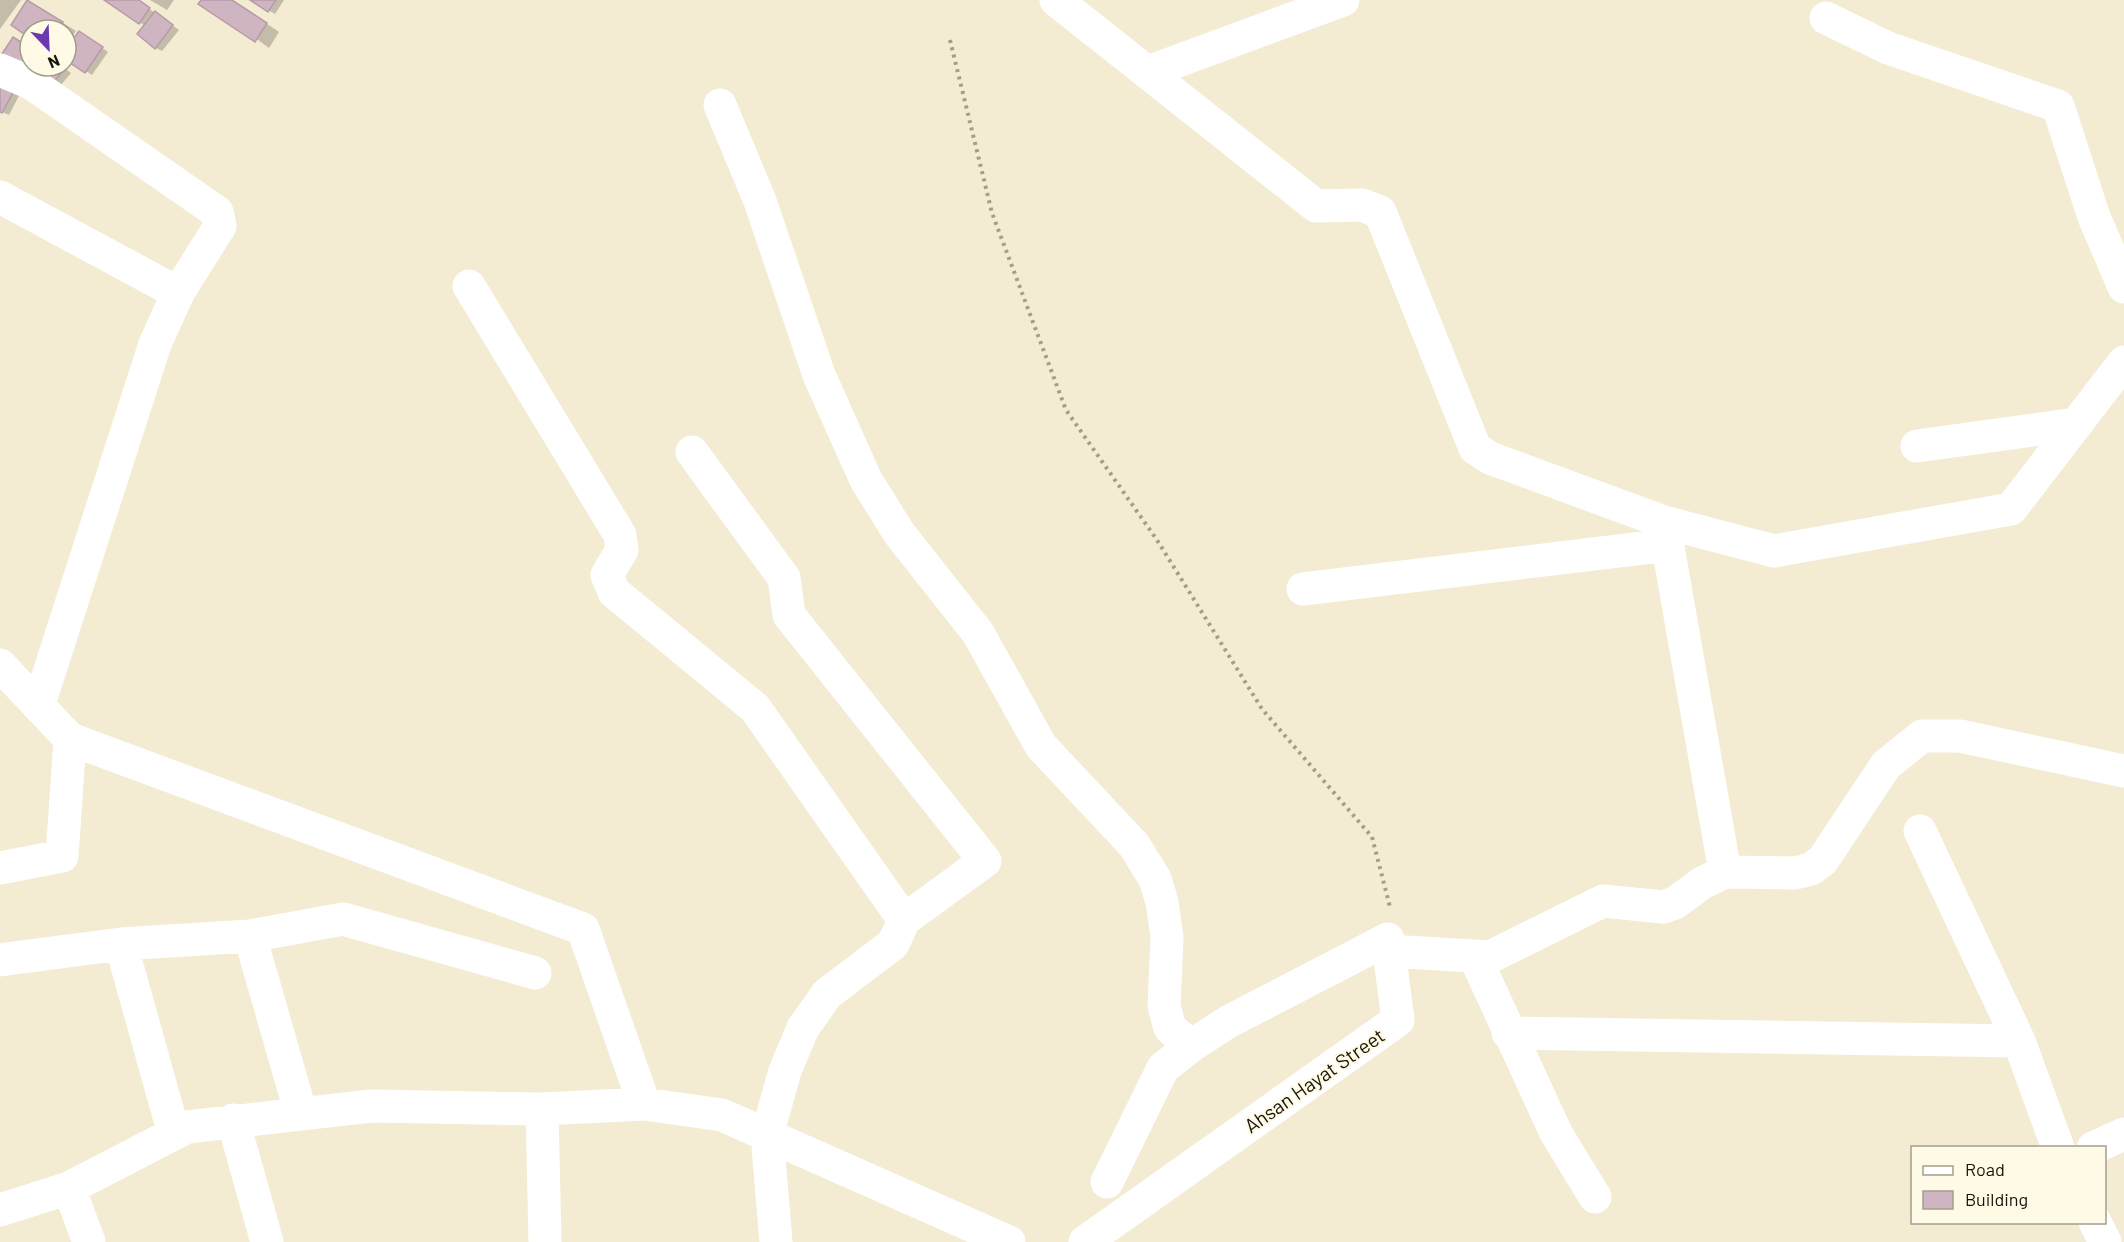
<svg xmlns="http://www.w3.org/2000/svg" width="2124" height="1242" font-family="Barlow,sans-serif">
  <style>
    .shadow { fill: #0003 }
    .building { fill: #cfb4c1; stroke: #b69ba8; stroke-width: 1.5 }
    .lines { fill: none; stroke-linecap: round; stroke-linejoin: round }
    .path { stroke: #a39e8a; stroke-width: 4; stroke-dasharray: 3 4.5; stroke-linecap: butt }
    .minor { stroke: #fff; stroke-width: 33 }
    .labels { text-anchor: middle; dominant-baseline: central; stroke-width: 4.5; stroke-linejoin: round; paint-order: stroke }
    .street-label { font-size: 20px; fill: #17150b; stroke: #fffae5 }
  </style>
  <rect width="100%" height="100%" fill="#f3ecd2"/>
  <path class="shadow" d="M 0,0 L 21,0 L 0,29 Z
    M 107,0 L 137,0 L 179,30 L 162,51 L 156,48 L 145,26 Z
    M 150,0 L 174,0 L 167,10 Z
    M 203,0 L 232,0 L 279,32 L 269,48 Z
    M 252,0 L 284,0 L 275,14 Z
    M 28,1 L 76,31 L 66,46 L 66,30 L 30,30 L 30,36 Z
    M 86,36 L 108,52 L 92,75 L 66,58 L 66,52 Z
    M 43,66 L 62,66 L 71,73 L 55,92 L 34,77 Z
    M 0,78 L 22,90 L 9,115 L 0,111 Z"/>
  <path class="building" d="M 27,0 L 63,22 L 58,30 L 30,30 L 30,38 L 11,25 Z
    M 104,0 L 139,0 L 150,8 L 139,24 Z
    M 201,0 L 232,0 L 267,23 L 255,42 L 198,4 Z
    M 250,0 L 276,0 L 268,12 Z
    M 155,11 L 173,25 L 155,49 L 137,34 Z
    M 79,31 L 103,47 L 85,73 L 66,60 L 66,49 Z
    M 13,37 L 30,48 L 30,62 L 22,74 L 0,57 Z
    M 41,66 L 65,68 L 48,90 L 32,78 Z
    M 0,76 L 17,85 L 2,113 L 0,112 Z"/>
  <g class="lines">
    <path class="path" d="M 950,40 L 992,213 L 1066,410 L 1157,540 L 1262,709 L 1372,837 L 1390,907"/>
    <path class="minor" d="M 1056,0 L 1316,206 L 1362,205 L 1380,212 L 1475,448 L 1490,458 L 1664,522 L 1774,551 L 2011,509 L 2124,362
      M 1826,18 L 1888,48 L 2058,106 L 2094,217 L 2124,287
      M 0,70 L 31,83 L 217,212 L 220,226 L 178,293 L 155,344 L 39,704
      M 1148,72 L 1343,0
      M 720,105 L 760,201 L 819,375 L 866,480 L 899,533 L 978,633 L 1041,746 L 1134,845 L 1155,879 L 1162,902 L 1167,937 L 1164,1006 L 1170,1028 L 1191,1046
      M 0,197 L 178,293
      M 469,286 L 620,535 L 622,550 L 607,575 L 614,592 L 755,708 L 904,920 L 893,944 L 827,994 L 803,1028 L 785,1071 L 767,1135 L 776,1242
      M 1917,446 L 2076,424
      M 692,452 L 784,578 L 789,615 L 985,861 L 904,920
      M 1664,524 L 1725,872
      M 1303,589 L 1668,545
      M 0,665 L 70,739 L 583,929 L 644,1104
      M 1920,831 L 2019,1041 L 2058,1148
      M 0,868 L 62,856 L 70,739
      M 250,936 L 301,1114
      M 121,944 L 250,936 L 343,919 L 535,973
      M 1475,957 L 1556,1133 L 1595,1197
      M 0,960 L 121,944 L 174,1134
      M 1508,1033 L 2019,1041
      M 542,1109 L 545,1242
      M 233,1120 L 267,1242
      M 2093,1148 L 2124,1134
      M 1107,1182 L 1163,1068 L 1191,1046 L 1228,1022 L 1388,939
      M 69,1188 L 89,1242
      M 0,1210 L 69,1188 L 187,1127 L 371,1106 L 542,1109 L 644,1104 L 722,1115 L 1009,1242
      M 2095,1222 L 2105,1242
      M 1085,1242 L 1398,1020 L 1389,951 L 1490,957 L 1603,901 L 1663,907 L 1675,903 L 1702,883 L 1725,872 L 1795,873 L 1811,869 L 1823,860 L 1886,765 L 1922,736 L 1960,736 L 2124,771"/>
  </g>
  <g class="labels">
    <g class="street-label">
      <text transform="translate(1314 1080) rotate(-35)">Ahsan Hayat Street</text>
    </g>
  </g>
  <rect x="1911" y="1146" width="195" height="78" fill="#fffae5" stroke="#a29e8e" stroke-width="1.5"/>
  <rect x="1923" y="1166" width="30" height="9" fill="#ffffff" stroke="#a29e8e" stroke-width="1.5"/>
  <text x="1965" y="1176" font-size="18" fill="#17150b">Road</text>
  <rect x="1923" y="1191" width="30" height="18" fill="#cfb4c1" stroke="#a29e8e" stroke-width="1.5"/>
  <text x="1965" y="1206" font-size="18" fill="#17150b">Building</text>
  <g transform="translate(48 48) rotate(157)"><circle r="28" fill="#fffae5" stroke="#a29e8e" stroke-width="1.5"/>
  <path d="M0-4.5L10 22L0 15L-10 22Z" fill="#6b38af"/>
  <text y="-9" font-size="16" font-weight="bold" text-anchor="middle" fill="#17150b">N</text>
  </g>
</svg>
